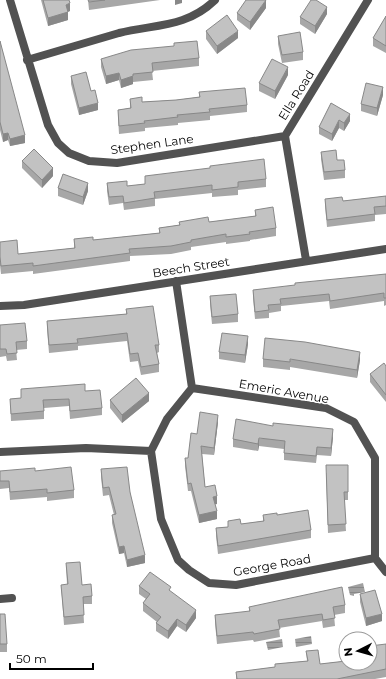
<svg xmlns="http://www.w3.org/2000/svg" width="386" height="679" font-family="Montserrat,sans-serif">
  <style>
    .water { fill: url(#water-rules) }
    .lines { fill: none; stroke-linecap: round; stroke-linejoin: round }
    .minor { stroke: #525252; stroke-width: 8 }
    .wall { fill: #a7a7a7 }
    .shaded-wall { fill: #888 }
    .building { fill: #c2c2c2; stroke: #888 }
    .labels { text-anchor: middle; dominant-baseline: central; stroke-width: 3; stroke-linejoin: round; paint-order: stroke }
    .street-label { font-size: 12px; fill: #000; stroke: #fff }
  </style>
  <defs>
    <pattern id="water-rules" width="6" height="5" patternUnits="userSpaceOnUse"><rect width="6" height="5" fill="#a0a0a0"/><path d="M0 2.5h6" fill="none" stroke="#888"/></pattern>
  </defs>
  <rect width="100%" height="100%" fill="#fff"/>
  <path class="water" d="M 363,583 L 365,592 L 354,594 L 354,596 L 350,595 L 348,587 Z
    M 311,636 L 312,644 L 296,647 L 295,639 Z
    M 282,639 L 283,647 L 268,650 L 266,642 Z"/>
  <g class="lines">
    <path class="minor" d="M 10,0 L 48,125 L 58,143 L 69,153 L 89,161 L 117,163 L 285,136
      M 27,60 C 58,51 88,42 119,33 C 155,24 186,28 215,0
      M 306,260 L 285,136 L 368,0
      M 176,281 L 192,388
      M 0,306 L 24,305 L 386,249
      M 192,388 L 167,419 L 151,451 L 161,519 L 178,560 L 189,570 L 209,583 L 236,585 L 375,558
      M 192,388 L 326,408 L 354,422 L 375,458 L 375,558 L 386,572
      M 0,452 L 86,448 L 151,451
      M 0,599 L 12,598"/>
  </g>
  <path class="wall" d="M 41,0 L 69,0 L 70,11 L 68,12 L 68,20 L 48,26 Z
    M 88,0 L 160,0 L 89,10 Z
    M 266,8 L 250,30 L 237,20 L 237,13 Z
    M 327,14 L 315,34 L 300,24 L 300,17 Z
    M 386,16 L 386,53 L 373,46 L 373,38 Z
    M 206,31 L 238,38 L 217,54 L 206,39 Z
    M 278,36 L 303,52 L 303,60 L 282,63 L 278,44 Z
    M 0,41 L 25,143 L 10,146 L 8,140 L 3,142 L 0,130 Z
    M 199,58 L 199,66 L 152,71 L 153,80 L 133,82 L 133,84 L 121,88 L 119,80 L 106,84 L 101,67 L 101,59 Z
    M 288,75 L 275,99 L 259,91 L 259,83 Z
    M 71,76 L 98,110 L 79,115 L 71,84 Z
    M 199,92 L 247,105 L 247,112 L 210,116 L 210,120 L 178,123 L 178,125 L 145,128 L 145,131 L 119,134 L 118,117 L 118,110 L 130,108 L 130,99 L 142,102 L 176,100 L 199,97 Z
    M 383,95 L 377,116 L 361,111 L 361,104 Z
    M 331,103 L 350,121 L 344,131 L 339,128 L 332,141 L 319,134 L 319,127 Z
    M 321,152 L 337,160 L 345,170 L 345,178 L 324,180 L 321,159 Z
    M 22,161 L 53,176 L 42,188 L 22,168 Z
    M 145,176 L 266,179 L 266,187 L 238,190 L 238,195 L 212,197 L 212,193 L 155,199 L 155,206 L 124,210 L 123,203 L 109,205 L 107,191 L 107,183 L 127,186 L 145,184 Z
    M 58,188 L 88,191 L 83,205 L 58,196 Z
    M 386,196 L 386,214 L 375,215 L 375,221 L 327,227 L 325,206 L 325,199 L 343,201 Z
    M 255,210 L 276,228 L 276,236 L 250,240 L 250,241 L 226,244 L 226,242 L 191,247 L 191,250 L 171,254 L 130,256 L 130,261 L 33,274 L 33,271 L 1,274 L 0,265 L 0,242 L 18,254 L 74,248 L 74,239 L 93,240 L 159,233 L 159,228 L 179,225 L 179,222 L 209,222 L 255,216 Z
    M 386,274 L 386,305 L 384,306 L 384,301 L 330,309 L 329,301 L 281,306 L 281,311 L 269,313 L 269,318 L 255,319 L 253,298 L 253,290 L 295,286 Z
    M 210,296 L 238,314 L 238,322 L 212,324 L 210,304 Z
    M 126,309 L 159,345 L 159,352 L 157,353 L 159,364 L 159,372 L 141,375 L 138,361 L 130,362 L 127,341 L 78,346 L 78,350 L 49,353 L 47,329 L 47,321 L 126,314 Z
    M 0,325 L 27,341 L 27,349 L 16,350 L 17,360 L 7,361 L 6,356 L 0,357 Z
    M 248,344 L 245,363 L 219,359 L 219,352 Z
    M 263,359 L 360,360 L 357,378 L 290,367 L 290,370 L 263,367 Z
    M 386,366 L 386,402 L 370,382 L 370,374 Z
    M 21,389 L 85,391 L 102,408 L 102,415 L 70,419 L 69,406 L 44,408 L 44,419 L 11,421 L 10,399 L 21,398 Z
    M 110,400 L 149,401 L 122,423 L 110,408 Z
    M 218,422 L 214,455 L 202,454 L 205,487 L 217,504 L 215,504 L 217,519 L 199,523 L 191,491 L 188,491 L 185,466 L 185,458 L 188,458 L 197,434 Z
    M 333,437 L 331,456 L 317,455 L 316,463 L 284,460 L 284,449 L 259,446 L 258,451 L 233,447 L 233,439 Z
    M 348,465 L 348,500 L 344,500 L 346,531 L 328,533 L 326,473 Z
    M 101,469 L 130,492 L 145,563 L 127,567 L 124,553 L 119,554 L 112,523 L 112,515 L 114,515 L 109,495 L 103,496 L 101,477 Z
    M 0,471 L 35,471 L 74,490 L 74,498 L 47,501 L 47,497 L 10,500 L 9,488 L 0,489 Z
    M 263,515 L 277,515 L 311,530 L 311,538 L 218,554 L 216,536 L 216,528 L 228,527 L 228,521 L 241,524 L 263,521 Z
    M 66,563 L 82,585 L 92,596 L 92,604 L 83,604 L 84,623 L 64,625 L 61,585 L 67,585 Z
    M 139,586 L 171,592 L 196,618 L 186,632 L 177,626 L 168,639 L 156,631 L 156,623 L 157,622 L 143,611 L 143,603 L 146,599 L 139,594 Z
    M 360,594 L 382,621 L 366,626 L 360,602 Z
    M 345,605 L 345,613 L 334,615 L 335,626 L 323,628 L 322,621 L 279,628 L 280,637 L 254,642 L 253,640 L 217,644 L 215,623 L 215,615 L 249,612 L 249,607 Z
    M 0,614 L 7,644 L 7,652 L 0,652 Z
    M 386,644 L 386,677 L 375,679 L 236,679 L 236,672 L 275,667 L 275,664 L 307,661 L 306,651 L 320,664 L 346,661 L 346,659 L 346,663 Z"/>
  <path class="shaded-wall" d="M 175,0 L 182,0 L 182,3 L 175,5 Z
    M 266,0 L 266,8 L 250,30 L 250,22 Z
    M 70,3 L 70,11 L 66,12 L 66,5 Z
    M 327,7 L 327,14 L 315,34 L 315,26 Z
    M 68,12 L 68,20 L 48,26 L 48,18 Z
    M 238,31 L 238,38 L 217,54 L 217,46 Z
    M 288,67 L 288,75 L 275,99 L 275,91 Z
    M 119,73 L 119,80 L 106,84 L 106,76 Z
    M 133,76 L 133,84 L 121,88 L 121,80 Z
    M 383,87 L 383,95 L 377,116 L 377,108 Z
    M 98,103 L 98,110 L 79,115 L 79,108 Z
    M 350,114 L 350,121 L 344,131 L 344,123 Z
    M 339,120 L 339,128 L 332,141 L 332,134 Z
    M 8,133 L 8,140 L 3,142 L 3,134 Z
    M 25,135 L 25,143 L 10,146 L 10,139 Z
    M 53,168 L 53,176 L 42,188 L 42,180 Z
    M 88,183 L 88,191 L 83,205 L 83,197 Z
    M 248,336 L 248,344 L 245,363 L 245,355 Z
    M 360,352 L 360,360 L 357,378 L 357,370 Z
    M 149,393 L 149,401 L 122,423 L 122,415 Z
    M 218,415 L 218,422 L 214,455 L 214,448 Z
    M 333,429 L 333,437 L 331,456 L 331,448 Z
    M 259,438 L 259,446 L 258,451 L 258,444 Z
    M 217,496 L 217,504 L 213,505 L 213,497 Z
    M 217,511 L 217,519 L 199,523 L 199,515 Z
    M 124,546 L 124,553 L 119,554 L 119,547 Z
    M 145,555 L 145,563 L 127,567 L 127,560 Z
    M 196,610 L 196,618 L 186,632 L 186,625 Z
    M 382,614 L 382,621 L 366,626 L 366,618 Z
    M 177,619 L 177,626 L 168,639 L 168,631 Z"/>
  <path class="building" d="M 43,0 L 69,0 L 70,3 L 66,5 L 68,12 L 48,18 Z
    M 88,0 L 105,0 L 89,2 Z
    M 246,0 L 266,0 L 250,22 L 237,13 Z
    M 311,0 L 316,0 L 327,7 L 315,26 L 300,17 Z
    M 227,15 L 238,31 L 217,46 L 206,31 Z
    M 386,16 L 386,46 L 373,38 Z
    M 300,32 L 303,52 L 282,55 L 278,36 Z
    M 0,41 L 25,135 L 10,139 L 8,133 L 3,134 L 0,122 Z
    M 197,41 L 199,58 L 152,63 L 153,72 L 133,74 L 133,76 L 121,80 L 119,73 L 106,76 L 101,59 L 131,50 L 174,46 L 174,43 Z
    M 272,59 L 288,67 L 275,91 L 259,83 Z
    M 86,72 L 91,91 L 95,90 L 98,103 L 79,108 L 71,76 Z
    M 366,83 L 383,87 L 377,108 L 361,104 Z
    M 245,88 L 247,105 L 209,109 L 210,112 L 177,115 L 178,117 L 144,121 L 145,123 L 119,126 L 118,110 L 131,108 L 130,99 L 142,97 L 142,102 L 176,100 L 200,97 L 199,92 Z
    M 331,103 L 350,114 L 344,123 L 339,120 L 332,134 L 319,127 Z
    M 34,149 L 53,168 L 42,180 L 22,161 Z
    M 336,150 L 337,160 L 344,160 L 345,170 L 324,172 L 321,152 Z
    M 264,159 L 266,179 L 238,182 L 238,187 L 212,190 L 212,185 L 154,192 L 155,198 L 124,203 L 123,196 L 109,197 L 107,183 L 127,181 L 127,186 L 145,184 L 145,176 L 210,168 L 210,166 Z
    M 63,174 L 88,183 L 83,197 L 58,188 Z
    M 386,196 L 386,206 L 374,207 L 375,214 L 327,220 L 325,199 L 342,197 L 343,201 Z
    M 273,207 L 276,228 L 249,232 L 250,234 L 226,237 L 226,234 L 191,240 L 191,242 L 171,246 L 129,249 L 130,253 L 33,266 L 33,263 L 1,266 L 0,257 L 0,242 L 17,240 L 18,254 L 75,248 L 74,239 L 93,237 L 93,240 L 160,233 L 159,228 L 180,225 L 179,222 L 208,217 L 209,222 L 256,216 L 255,210 Z
    M 386,274 L 386,298 L 384,298 L 384,293 L 330,301 L 329,294 L 280,299 L 281,304 L 268,305 L 269,310 L 255,312 L 253,290 L 295,285 L 295,283 Z
    M 236,294 L 238,314 L 212,317 L 210,296 Z
    M 153,306 L 159,345 L 155,345 L 159,364 L 141,367 L 138,353 L 130,354 L 127,333 L 77,339 L 78,343 L 49,345 L 47,321 L 127,314 L 126,309 Z
    M 25,323 L 27,341 L 16,342 L 17,353 L 7,354 L 6,349 L 0,349 L 0,325 Z
    M 222,333 L 248,336 L 245,355 L 219,352 Z
    M 265,338 L 305,342 L 360,352 L 357,370 L 290,359 L 290,362 L 263,359 Z
    M 384,363 L 386,366 L 386,395 L 370,374 Z
    M 136,378 L 149,393 L 122,415 L 110,400 Z
    M 85,384 L 85,391 L 100,390 L 102,408 L 70,411 L 69,399 L 43,400 L 44,411 L 11,414 L 10,399 L 21,398 L 21,389 Z
    M 200,412 L 218,415 L 214,448 L 201,446 L 205,487 L 215,485 L 217,496 L 213,497 L 217,511 L 199,515 L 191,483 L 188,484 L 185,458 L 188,458 L 191,433 L 197,434 Z
    M 236,419 L 273,426 L 273,423 L 333,429 L 331,448 L 317,447 L 316,456 L 284,453 L 285,441 L 259,438 L 258,444 L 233,439 Z
    M 326,465 L 348,465 L 348,492 L 344,492 L 346,524 L 328,525 Z
    M 71,467 L 74,490 L 47,493 L 47,489 L 10,492 L 9,481 L 0,481 L 0,471 L 35,468 L 35,471 Z
    M 127,467 L 130,492 L 145,555 L 127,560 L 124,546 L 119,547 L 112,515 L 116,514 L 109,487 L 103,488 L 101,469 Z
    M 308,510 L 311,530 L 218,546 L 216,528 L 228,527 L 228,521 L 240,519 L 241,524 L 264,521 L 263,515 L 277,513 L 277,515 Z
    M 80,562 L 82,585 L 91,584 L 92,596 L 83,597 L 84,615 L 64,617 L 61,585 L 68,584 L 66,563 Z
    M 150,572 L 171,587 L 169,590 L 196,610 L 186,625 L 177,619 L 168,631 L 156,623 L 161,617 L 143,603 L 150,594 L 139,586 Z
    M 342,587 L 345,605 L 333,607 L 335,618 L 323,620 L 322,614 L 278,620 L 280,629 L 254,634 L 253,632 L 217,636 L 215,615 L 250,611 L 249,607 Z
    M 375,590 L 382,614 L 366,618 L 360,594 Z
    M 0,614 L 5,614 L 7,644 L 0,644 Z
    M 386,644 L 386,669 L 337,679 L 237,679 L 236,672 L 275,667 L 275,664 L 308,661 L 306,651 L 318,650 L 320,664 L 346,661 L 346,659 L 346,663 L 370,663 L 370,646 Z"/>
  <g class="labels">
    <g class="street-label">
      <text transform="translate(296 95) rotate(-58)">Ella Road</text>
      <text transform="translate(152 144) rotate(-8)">Stephen Lane</text>
      <text transform="translate(191 267) rotate(-9)">Beech Street</text>
      <text transform="translate(284 391) rotate(10)">Emeric Avenue</text>
      <text transform="translate(272 565) rotate(-10)">George Road</text>
    </g>
  </g>
  <g transform="translate(358 651) rotate(264)"><circle r="19" fill="#ffffff" stroke="#999999"/>
  <path d="M0-3L7 15L0 10L-7 15Z" fill="#000000"/>
  <text y="-6" font-size="11" font-weight="bold" text-anchor="middle" fill="#000000">N</text>
  </g>
  <path d="M10 663v6h83v-6" fill="none" stroke="#000000" stroke-width="2"/>
  <text x="16" y="663" font-size="12" fill="#000000" stroke="#ffffff" stroke-width="3" paint-order="stroke">50 m</text>
</svg>
